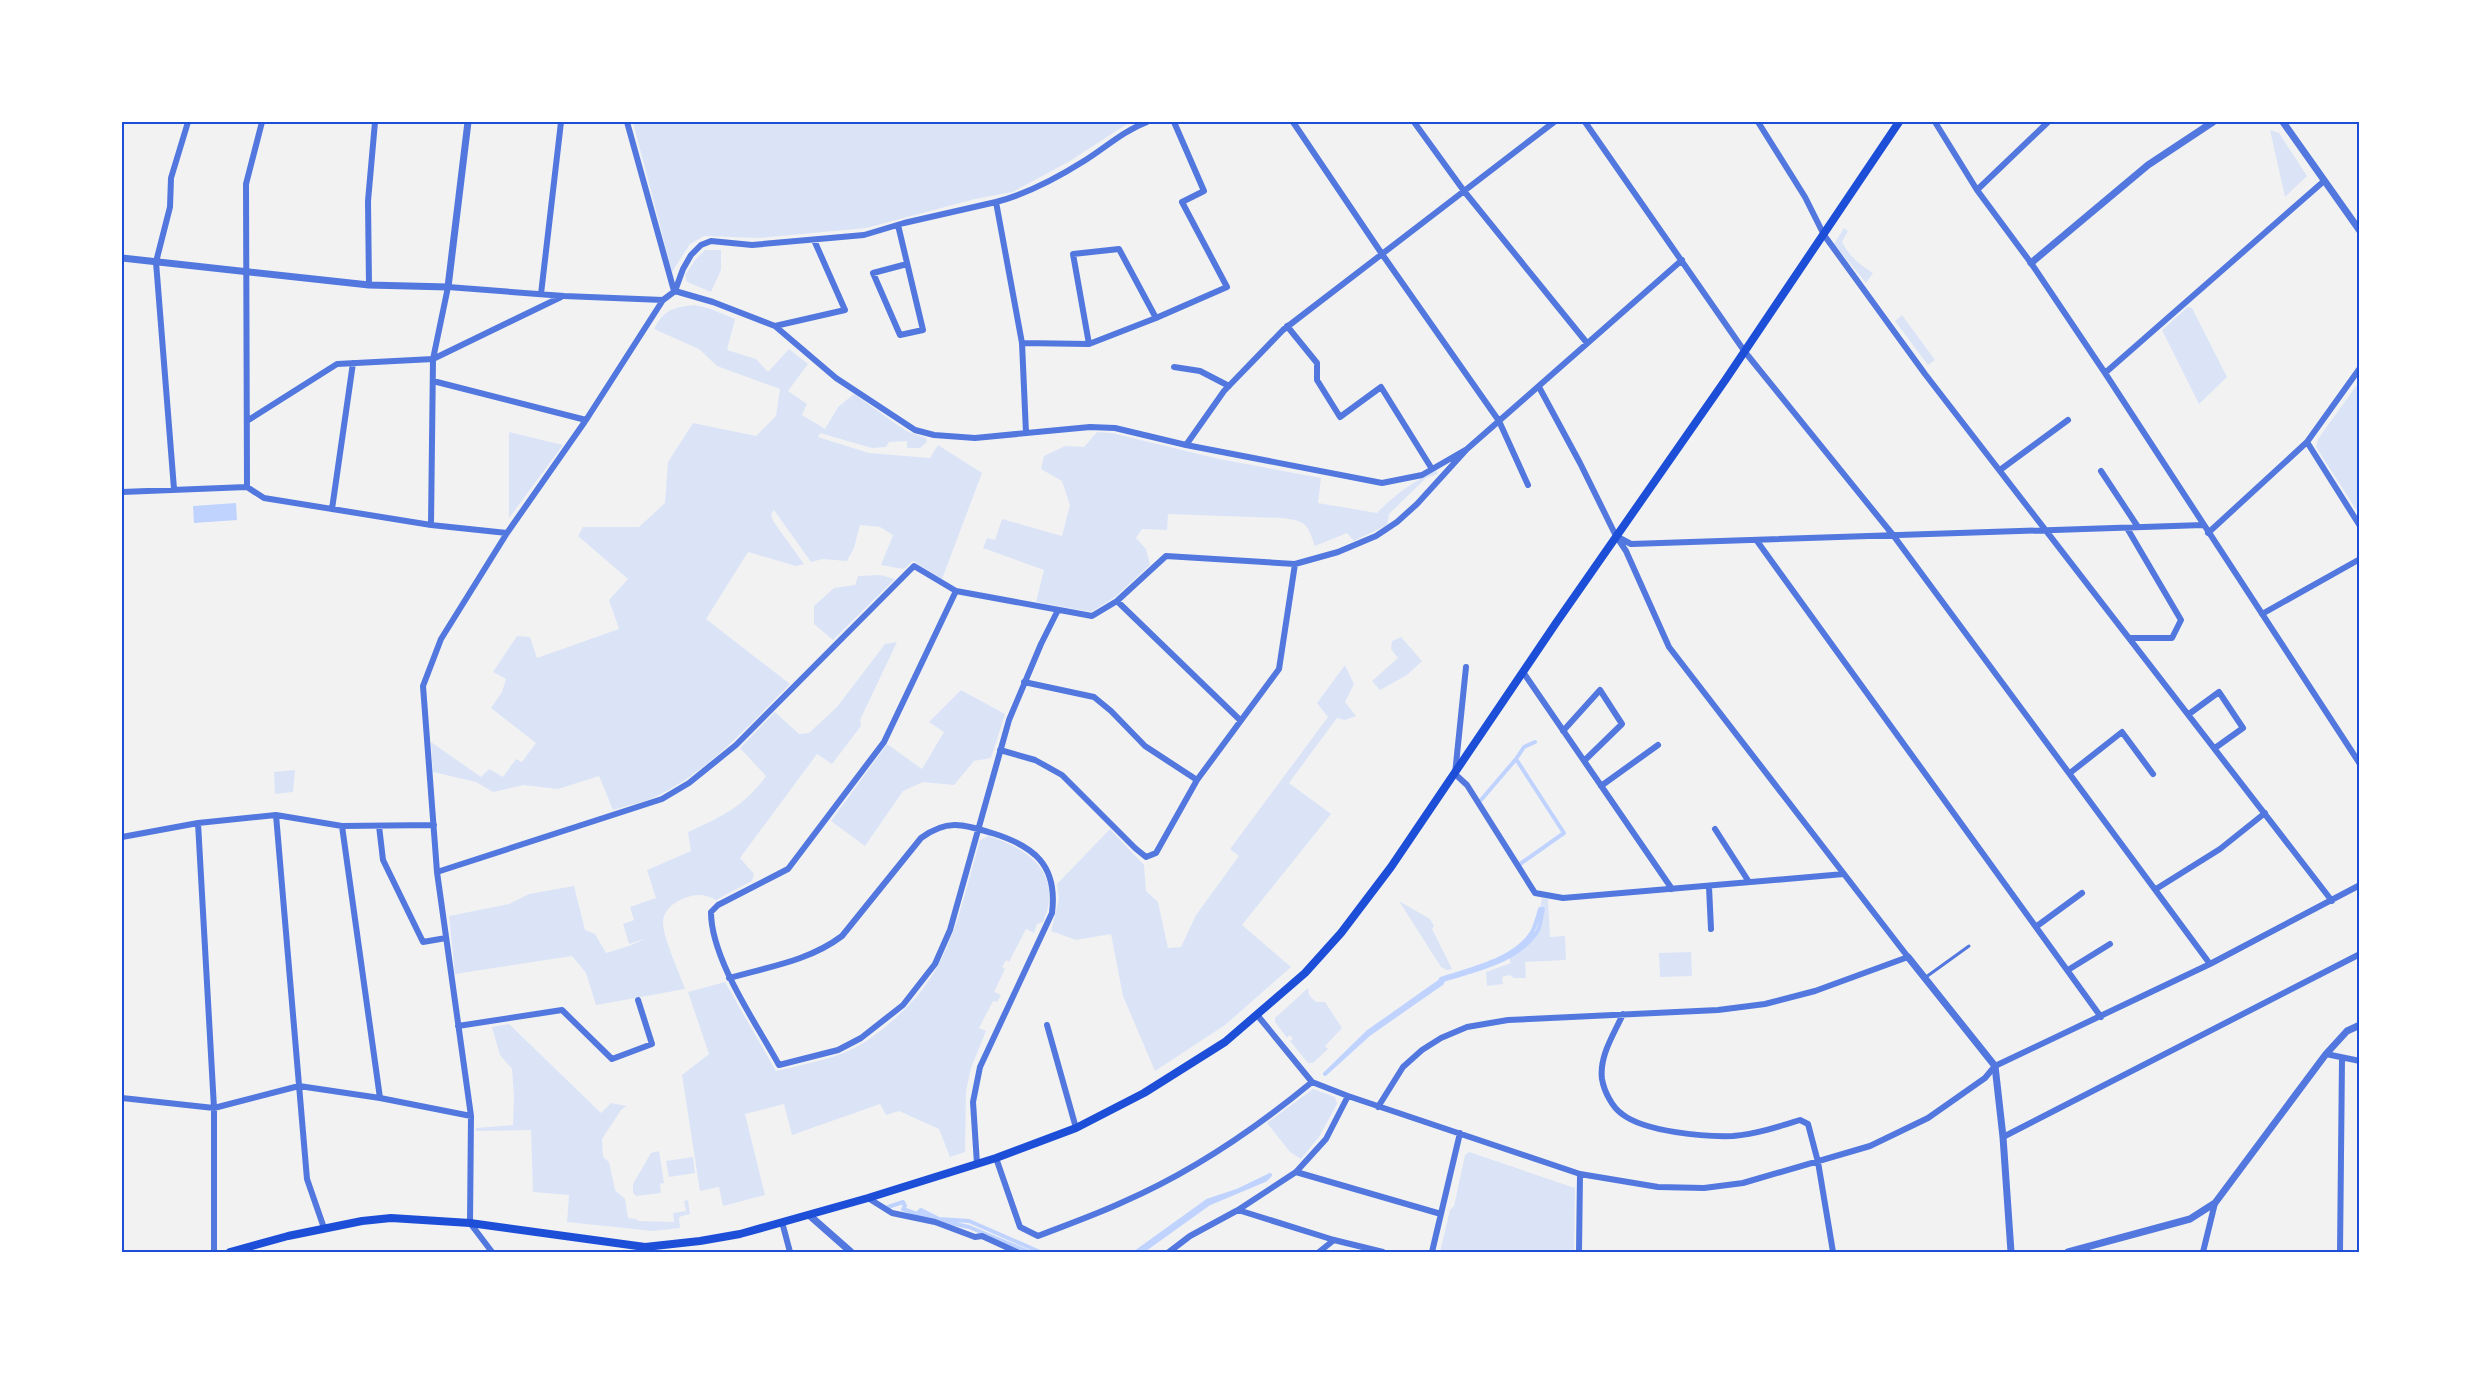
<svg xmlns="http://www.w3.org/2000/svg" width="2481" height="1374" font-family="'Fira Sans Condensed',sans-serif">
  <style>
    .green { fill: #dbe4f7 }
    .water { fill: #bfd3fe }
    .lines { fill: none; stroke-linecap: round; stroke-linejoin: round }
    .stream { stroke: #bfd3fe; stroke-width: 4 }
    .service { stroke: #5277de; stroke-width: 3 }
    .minor { stroke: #5277de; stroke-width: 6 }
    .tertiary { stroke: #5277de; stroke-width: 7 }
    .secondary { stroke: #1d4ed8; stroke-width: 8 }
    .neatline { fill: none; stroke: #1d4ed8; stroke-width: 2 }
  </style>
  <rect width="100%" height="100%" fill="#f2f2f2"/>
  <path class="green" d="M 633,122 L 1130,122 L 1070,161 L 1013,192 L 975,199 L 866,228 L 758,238 L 704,236 L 690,244 L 672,272 Z
    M 2270,130 L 2279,133 L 2307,176 L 2285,197 Z
    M 1844,228 L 1848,231 L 1842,242 C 1850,257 1859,264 1873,273 L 1866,283 L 1834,244 Z
    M 705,250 L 721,250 L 721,270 L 711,292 L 687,282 L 685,275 L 695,260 Z
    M 694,305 L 708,308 L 735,319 L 727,350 L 756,359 L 768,372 L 789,349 L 808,364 L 788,391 L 807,404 L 802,415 L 822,427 L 825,429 L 838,407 L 854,394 L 906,431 L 926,438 L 927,442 L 920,448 L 907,448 L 907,441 L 889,442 L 886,447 L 872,448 L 820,433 L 818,437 L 869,453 L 930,458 L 938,445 L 982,473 L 942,579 L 913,561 L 904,569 L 881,565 L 893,535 L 880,527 L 860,525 L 854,548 L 847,561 L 823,559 L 811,562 L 774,510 L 771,514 L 773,521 L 804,564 L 796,566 L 748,552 L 706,619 L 790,684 C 751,723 711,769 661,794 C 647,802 629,805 613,810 L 599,776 L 558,789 L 524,785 L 493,792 L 476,782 L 433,772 L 431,742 L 481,777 L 489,769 L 503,777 L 516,759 L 522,762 L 536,743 L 491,708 L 502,692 L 506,679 L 493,672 L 517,636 L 530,637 L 537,658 L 619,629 L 609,600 L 628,579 L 578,536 L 583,527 L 639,527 L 665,503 L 668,462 L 693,423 L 756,436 L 776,416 L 780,389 L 717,366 L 699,349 L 654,329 C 665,309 672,308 694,305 Z
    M 2188,307 L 2192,308 L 2227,377 L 2199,404 L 2162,330 Z
    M 1902,315 L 1935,360 L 1928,365 L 1895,321 Z
    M 2359,382 L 2359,514 L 2316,447 L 2318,439 Z
    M 509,432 L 563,445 L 509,518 Z
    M 1097,432 L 1112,433 L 1219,459 L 1321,478 L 1318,503 L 1377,513 C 1394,495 1413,482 1436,470 L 1438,474 L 1426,478 L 1389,514 L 1387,525 L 1354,541 L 1347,533 L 1315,546 C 1307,524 1307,521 1282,518 L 1168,514 L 1167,530 L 1142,529 L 1136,538 L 1146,549 L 1150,565 L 1115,597 L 1091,612 L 1036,602 L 1044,570 L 983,548 L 987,538 L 995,540 L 1002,519 L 1062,536 L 1070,505 L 1062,481 L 1041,469 L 1044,456 L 1065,446 L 1084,447 Z
    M 880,575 L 895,579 L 833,640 L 814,624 L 814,606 L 834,588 L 855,585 L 858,576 Z
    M 1401,637 L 1422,661 L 1407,675 L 1380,690 L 1372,681 L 1398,658 L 1391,649 L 1392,641 Z
    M 897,642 L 860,720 L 861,726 L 832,764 L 817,754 L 740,858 L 754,874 L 752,881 L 716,900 C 703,893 694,894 680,900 C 672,904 664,911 663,921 C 662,935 680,974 685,989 L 596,1005 L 586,973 L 572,956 L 455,974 L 449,916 L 509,904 L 529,894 L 574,886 L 585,930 L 595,934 L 606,953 L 629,946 L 647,938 L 629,944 L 623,924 L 634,920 L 630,907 L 656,898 L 647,870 L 691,851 L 688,832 C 720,818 746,805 766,776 L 740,748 L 775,712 L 799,734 L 809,733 L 837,707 L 885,644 Z
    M 1345,665 L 1354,684 L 1345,702 L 1356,716 L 1345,720 L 1337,718 L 1289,783 L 1331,814 L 1242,925 L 1291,967 L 1225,1025 L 1155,1071 L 1123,996 L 1111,934 L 1076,940 L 1051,931 L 1059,899 L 1057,884 L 1110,829 L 1144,865 L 1146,891 L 1158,902 L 1168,948 L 1181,947 L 1196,915 L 1239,856 L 1230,849 L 1328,717 L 1317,703 Z
    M 961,690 L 1005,714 L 991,758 L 974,761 L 954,785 L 923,782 L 903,791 L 865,846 L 831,821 L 887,744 L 922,769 L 944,732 L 929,722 Z
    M 295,770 L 293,792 L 275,794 L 274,772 Z
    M 989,836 C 1029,849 1064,874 1043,922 L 1037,924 L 1034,933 L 1026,929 L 1009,962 L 1006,960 L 1002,967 L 1005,969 L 994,992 L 1001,995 L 997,1002 L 993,1001 L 979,1028 L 986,1031 L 971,1068 L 966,1091 L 965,1152 L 950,1157 L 939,1129 L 899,1111 L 886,1115 L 880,1104 L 792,1135 L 784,1104 L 745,1114 L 765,1195 L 723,1206 L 719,1187 L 700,1191 L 682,1075 L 709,1054 L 688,992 L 725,982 L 776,1071 C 797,1066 818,1062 838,1055 C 859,1048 876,1035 892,1021 C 952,971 959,911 980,840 Z
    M 1542,898 L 1548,899 L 1550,937 L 1565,936 L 1566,960 L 1525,962 L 1526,978 L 1514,978 L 1510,975 L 1502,977 L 1503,984 L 1487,986 L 1486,972 L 1511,963 L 1508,956 L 1538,931 L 1542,910 L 1540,909 Z
    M 1399,901 L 1430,919 L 1434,926 L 1432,929 L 1452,969 L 1447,970 L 1441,967 Z
    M 1691,952 L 1692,976 L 1660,977 L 1659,953 Z
    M 1308,988 L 1309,995 L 1316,1002 L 1325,1002 L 1342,1028 L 1325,1046 L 1328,1049 L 1313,1063 L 1308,1063 L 1290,1041 L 1293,1039 L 1290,1035 L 1287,1038 L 1275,1022 L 1275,1018 Z
    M 509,1024 L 601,1113 L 611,1103 L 627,1106 L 621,1110 L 602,1139 L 603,1157 L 609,1162 L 615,1190 L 625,1199 L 628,1218 L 637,1219 L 638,1221 L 674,1222 L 673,1213 L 686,1211 L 684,1201 L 688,1200 L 690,1214 L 679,1217 L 680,1228 L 653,1231 L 567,1222 L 569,1195 L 533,1192 L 531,1130 L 476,1131 L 476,1128 L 513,1125 L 514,1096 L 512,1069 L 500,1055 L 492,1027 Z
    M 1313,1089 L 1335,1097 L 1337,1104 L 1319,1137 L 1301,1159 L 1290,1152 L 1267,1123 Z
    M 659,1151 L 664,1183 L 660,1184 L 661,1193 L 636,1196 L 633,1193 L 633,1184 L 651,1153 Z
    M 1469,1152 L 1575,1188 L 1574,1252 L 1440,1252 L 1450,1210 L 1454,1206 L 1465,1155 Z
    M 693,1157 L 695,1173 L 669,1177 L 666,1161 Z"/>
  <path class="water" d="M 236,503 L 237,520 L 194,523 L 193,506 Z"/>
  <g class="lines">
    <path class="stream" d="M 1481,800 L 1516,759
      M 1520,864 L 1564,833 L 1516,759 L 1524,747 L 1535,742
      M 1540,909 L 1543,909 C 1541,916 1541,926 1537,932 C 1517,962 1474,970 1443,980 L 1442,983 L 1369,1034 L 1325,1074 L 1368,1032 L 1439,982 L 1441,979 C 1470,969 1515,960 1532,932 C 1536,925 1538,916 1540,909 Z
      M 888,1207 L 903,1202 L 905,1206 L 903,1209 L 917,1214 L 921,1210 L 939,1219 L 969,1221 L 1040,1252
      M 918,1214 L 934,1218
      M 941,1221 L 969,1227 L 1029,1252
      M 1136,1252 L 1207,1201 L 1237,1191 L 1270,1175 L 1265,1180 L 1208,1204 L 1141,1252"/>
    <path class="service" d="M 1926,977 L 1969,946"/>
    <path class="minor" d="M 627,122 L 674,291
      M 1293,122 L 1382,254 L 1499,421 L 1528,485
      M 1414,122 L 1464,191 L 1587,343
      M 1554,122 L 1283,330 L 1224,391 L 1186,445 L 1382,483 L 1422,475 L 1467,449 L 1682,260
      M 1585,122 L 1745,352 L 1893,535 L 2210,964
      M 1758,122 L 1805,197 L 1824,235 L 1925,374 L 2332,901
      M 1935,122 L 1977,190 L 2031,263 L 2105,373 L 2360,764
      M 1977,190 L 2048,122
      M 996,202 C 1027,194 1057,178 1084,161 C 1105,148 1123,131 1147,122
      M 898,225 L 923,330 L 900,335 L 873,273 L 907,264
      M 369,285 L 368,201 L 375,122
      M 675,291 L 713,302 L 775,326 L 836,378 L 915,430 L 934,435 L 975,438 L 1090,427 L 1115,428 L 1186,445
      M 541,294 L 561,122
      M 775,326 L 845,310 L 814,240
      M 1287,326 L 1317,363 L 1317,380 L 1340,417 L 1381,387 L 1432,469
      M 1022,343 L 1089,344 L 1156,318 L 1227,287 L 1182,202 L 1204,191 L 1174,122
      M 1089,344 L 1073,254 L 1119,249 L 1156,318
      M 1174,367 L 1200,371 L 1229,386
      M 2105,373 L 2324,181
      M 433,381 L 586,420
      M 247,421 L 337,364 L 433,359 L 561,297
      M 2307,442 L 2360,526
      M 2000,470 L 2068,420
      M 2101,471 L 2138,527
      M 247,487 L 246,184 L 262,122
      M 174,489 L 156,262 L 170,207 L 171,178 L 188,122
      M 122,492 L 247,487 L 264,498 L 431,525 L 507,533
      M 332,509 L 353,363
      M 431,525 L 433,359 L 448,287 L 564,296 L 663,300
      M 2127,528 L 2181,620 L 2172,638 L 2131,638
      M 2208,533 L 2307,442 L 2360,368
      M 1616,536 L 1631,544 L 2203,525
      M 1757,541 L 2101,1017
      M 956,591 L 884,742 L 788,869 L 718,905 L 711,912 C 711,959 756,1023 779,1065 L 838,1050 L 861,1038 L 903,1005 L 935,964 L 950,930 L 1009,720 L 1041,644 L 1058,610
      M 1117,601 L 1240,720
      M 2262,614 L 2360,559
      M 1466,667 L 1455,774 L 1467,785 L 1535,893 L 1563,898 L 1844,874
      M 1523,672 L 1672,889
      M 1024,682 L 1094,697 L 1111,711 L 1145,746 L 1197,780
      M 2189,714 L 2219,692 L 2243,728 L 2215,748
      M 1563,731 L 1600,690 L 1622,724 L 1584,761
      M 1000,750 L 1035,760 L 1062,775 L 1135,848 L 1146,857 L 1156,853 L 1197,780 L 1279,669 L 1295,564
      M 2070,773 L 2122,732 L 2153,774
      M 1601,786 L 1658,745
      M 276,815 L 307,1179 L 324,1228
      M 198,823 L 214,1108 L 214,1252
      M 342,826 L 380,1098
      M 379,826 L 383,860 L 423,942 L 446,938
      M 1715,829 L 1749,882
      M 122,837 L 198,823 L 276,815 L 342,826 L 434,825
      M 437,872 L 662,799 L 689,783 L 736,745 L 914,566 L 956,591 L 1092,616 L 1117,601 L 1166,556 L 1295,564 L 1338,552 L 1376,536 L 1397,522 L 1417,504 L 1467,449
      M 1709,887 L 1711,929
      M 2156,889 L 2220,849 L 2265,813
      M 2037,926 L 2082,893
      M 2068,970 L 2110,944
      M 729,978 C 768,967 809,961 842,936 L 921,838 C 947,819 962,824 992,833 C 1034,846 1058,865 1052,913 L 980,1067 L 973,1102 L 977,1164
      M 1623,1014 C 1614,1034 1599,1056 1602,1079 C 1604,1091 1612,1107 1622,1114 C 1645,1132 1705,1137 1733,1136 C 1756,1134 1778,1127 1800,1120 L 1808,1124 L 1818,1162 L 1833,1252
      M 1258,1016 L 1312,1082 L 1348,1096 L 1580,1174 L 1658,1187 L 1704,1188 L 1743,1183 L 1870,1146 L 1928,1118 L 1985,1078 L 1995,1066 L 2210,964 L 2360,885
      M 1047,1025 L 1076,1128
      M 458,1026 L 562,1010 L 612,1059 L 652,1044 L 638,1000
      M 2326,1054 L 2360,1061
      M 122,1098 L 214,1108 L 299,1086 L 380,1098 L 471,1116
      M 1378,1107 L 1403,1067 L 1422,1050 L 1441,1038 L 1467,1027 L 1508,1020 L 1718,1010 L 1765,1004 L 1815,991 L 1908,957 L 1669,647 L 1626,551 L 1616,536 L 1580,463 L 1539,387
      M 2003,1137 L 2360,954
      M 996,1158 L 1020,1227 L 1038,1236 C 1066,1225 1095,1215 1123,1202 C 1192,1172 1254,1130 1312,1082
      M 1296,1172 L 1441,1214
      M 868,1198 L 892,1213 L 935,1222 L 975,1237 L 982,1236 L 1017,1252
      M 1238,1210 L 1334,1240 L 1383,1252
      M 782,1222 L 790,1252
      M 492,1252 L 470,1223 L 471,1116 L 437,872 L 423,686 L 441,639 L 507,533 L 586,420 L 663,300 L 675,291 L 683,269 L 691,255 L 701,245 L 711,241 L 752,245 L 864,235 L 904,223 L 996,202 L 1022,343 L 1026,433
      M 1169,1252 L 1190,1236 L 1238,1210 L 1296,1172 L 1326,1139 L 1348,1096
      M 1319,1252 L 1334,1240
      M 1432,1252 L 1460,1133
      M 1579,1252 L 1580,1174
      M 2203,1252 L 2215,1203
      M 2340,1252 L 2342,1059"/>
    <path class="tertiary" d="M 2283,122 L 2360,231
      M 122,258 L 369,285 L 448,287 L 468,122
      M 2031,263 L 2148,165 L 2213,122
      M 1908,957 L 1995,1066 L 2003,1137 L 2011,1252
      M 809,1215 L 851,1252
      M 2068,1252 L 2190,1219 L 2215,1203 L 2326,1054 L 2347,1031 L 2360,1025"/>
    <path class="secondary" d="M 230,1252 L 288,1236 L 362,1221 L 391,1218 L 470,1223 L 645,1247 L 700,1241 L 740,1234 L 868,1198 L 996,1158 L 1076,1128 L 1144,1093 L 1225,1042 L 1305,973 L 1341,933 L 1391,867 L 1556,623 L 1726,379 L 1899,122"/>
  </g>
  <rect width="2481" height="1374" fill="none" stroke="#ffffff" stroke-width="246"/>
  <rect x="123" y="123" width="2235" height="1128" class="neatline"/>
</svg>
